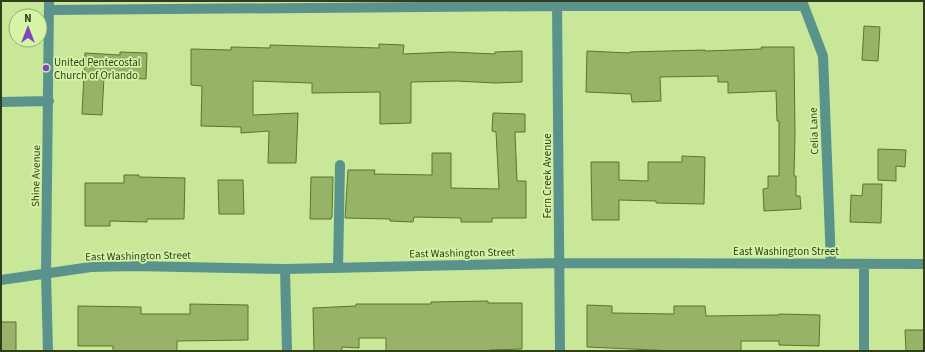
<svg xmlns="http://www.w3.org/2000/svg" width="925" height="352" font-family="'Source Sans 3',sans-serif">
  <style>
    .building { fill: #97b367; stroke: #5b7529 }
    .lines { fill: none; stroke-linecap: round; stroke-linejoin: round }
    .minor { stroke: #59938b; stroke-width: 10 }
    .poi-dot { fill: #8345ba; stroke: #d6f4a5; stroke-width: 1.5 }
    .labels { text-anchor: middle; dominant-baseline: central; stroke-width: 3.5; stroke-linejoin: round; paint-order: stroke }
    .poi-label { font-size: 11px; fill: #323d1d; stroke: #d6f4a5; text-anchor: start }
    .street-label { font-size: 11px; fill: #323d1d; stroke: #d6f4a5 }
  </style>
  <rect width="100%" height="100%" fill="#c9e798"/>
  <path class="building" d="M 864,26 L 880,27 L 878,61 L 862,60 Z
    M 379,44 L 404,45 L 403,54 L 450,52 L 495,54 L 495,52 L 522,51 L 522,82 L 495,83 L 456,81 L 411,82 L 411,123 L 380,124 L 380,92 L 312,93 L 312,83 L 253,81 L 253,115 L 298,113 L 296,163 L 268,163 L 269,131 L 241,133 L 241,127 L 201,126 L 202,86 L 191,85 L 191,49 L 231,50 L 231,47 L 270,48 L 270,45 L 379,48 Z
    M 761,47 L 794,47 L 795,136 L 794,176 L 796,176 L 796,196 L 800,196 L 801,209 L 764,211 L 763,189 L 768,188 L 768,176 L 779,176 L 779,121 L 777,121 L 776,91 L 728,93 L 728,82 L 718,82 L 718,76 L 660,77 L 661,101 L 632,102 L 631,94 L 586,92 L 587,51 L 630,53 L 630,52 L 705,50 L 705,51 L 762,49 Z
    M 120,52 L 147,53 L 146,79 L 104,77 L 102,115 L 82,114 L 85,53 L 120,55 Z
    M 493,113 L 525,114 L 525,132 L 515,132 L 517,181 L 526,181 L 526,218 L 492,218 L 492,222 L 461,222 L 461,218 L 414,217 L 413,222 L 390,221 L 390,219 L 345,218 L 348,170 L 375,170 L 374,174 L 432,175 L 432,153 L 451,153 L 451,188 L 499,189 L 496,132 L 492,131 Z
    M 878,149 L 906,150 L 905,167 L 896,166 L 896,181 L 878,180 Z
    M 682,156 L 705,157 L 704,204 L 656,203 L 656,201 L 619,200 L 619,220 L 592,220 L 591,162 L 619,162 L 619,180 L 648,181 L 648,162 L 682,162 Z
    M 124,175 L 139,175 L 139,177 L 185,178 L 184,219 L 147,219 L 147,222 L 110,221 L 110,226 L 85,226 L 85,183 L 124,183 Z
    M 311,177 L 333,177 L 332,217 L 331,217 L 331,219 L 310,219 Z
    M 218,180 L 243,180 L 244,214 L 219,214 Z
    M 863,184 L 882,184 L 881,223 L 850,222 L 851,195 L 862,196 Z
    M 488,301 L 488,303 L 522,303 L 522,349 L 489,350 L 489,351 L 386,351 L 386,338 L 359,338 L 359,348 L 342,347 L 342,351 L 314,351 L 313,308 L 356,306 L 356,304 L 431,304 L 431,302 Z
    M 190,304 L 248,305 L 248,340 L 177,341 L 177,351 L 113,351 L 113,346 L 78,346 L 78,306 L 141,307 L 141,314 L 190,314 Z
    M 587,305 L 612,306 L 612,313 L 674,314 L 674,306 L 705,306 L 706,316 L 779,315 L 779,314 L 820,315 L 819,346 L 779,345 L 779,341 L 741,341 L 741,351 L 675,351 L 587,347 Z
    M 1,322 L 16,322 L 16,351 L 1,351 Z
    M 905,330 L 924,330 L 924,351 L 906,351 Z"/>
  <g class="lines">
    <path class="minor" d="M 557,1 L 560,351
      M 802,1 L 823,56 L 831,263
      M 49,10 L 557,6 L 804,6
      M 1,102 L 49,101
      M 338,268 L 340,165
      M 285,269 L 287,351
      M 1,280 L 91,267 L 134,266 L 285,269 L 559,263 L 924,264
      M 48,351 L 46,274 L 49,1
      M 864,351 L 864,264"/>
  </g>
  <circle class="poi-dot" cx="46" cy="68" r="4"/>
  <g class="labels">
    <g class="poi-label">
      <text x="54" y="62">United Pentecostal<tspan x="54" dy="13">Church of Orlando</tspan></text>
    </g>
    <g class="street-label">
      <text transform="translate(814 131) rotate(-92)">Celia Lane</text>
      <text transform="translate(36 176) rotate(-89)">Shine Avenue</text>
      <text transform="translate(547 176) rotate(-90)">Fern Creek Avenue</text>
      <text x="786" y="251">East Washington Street</text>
      <text transform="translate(462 253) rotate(-1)">East Washington Street</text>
      <text transform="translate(138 256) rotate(-1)">East Washington Street</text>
    </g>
  </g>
  <rect width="925" height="352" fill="none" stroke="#323d1d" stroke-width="4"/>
  <g transform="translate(28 28)"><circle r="19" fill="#d6f4a5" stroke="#94ab6f"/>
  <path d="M0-3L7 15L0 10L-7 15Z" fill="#8345ba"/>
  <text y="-6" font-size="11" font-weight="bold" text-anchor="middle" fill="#323d1d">N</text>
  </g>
</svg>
